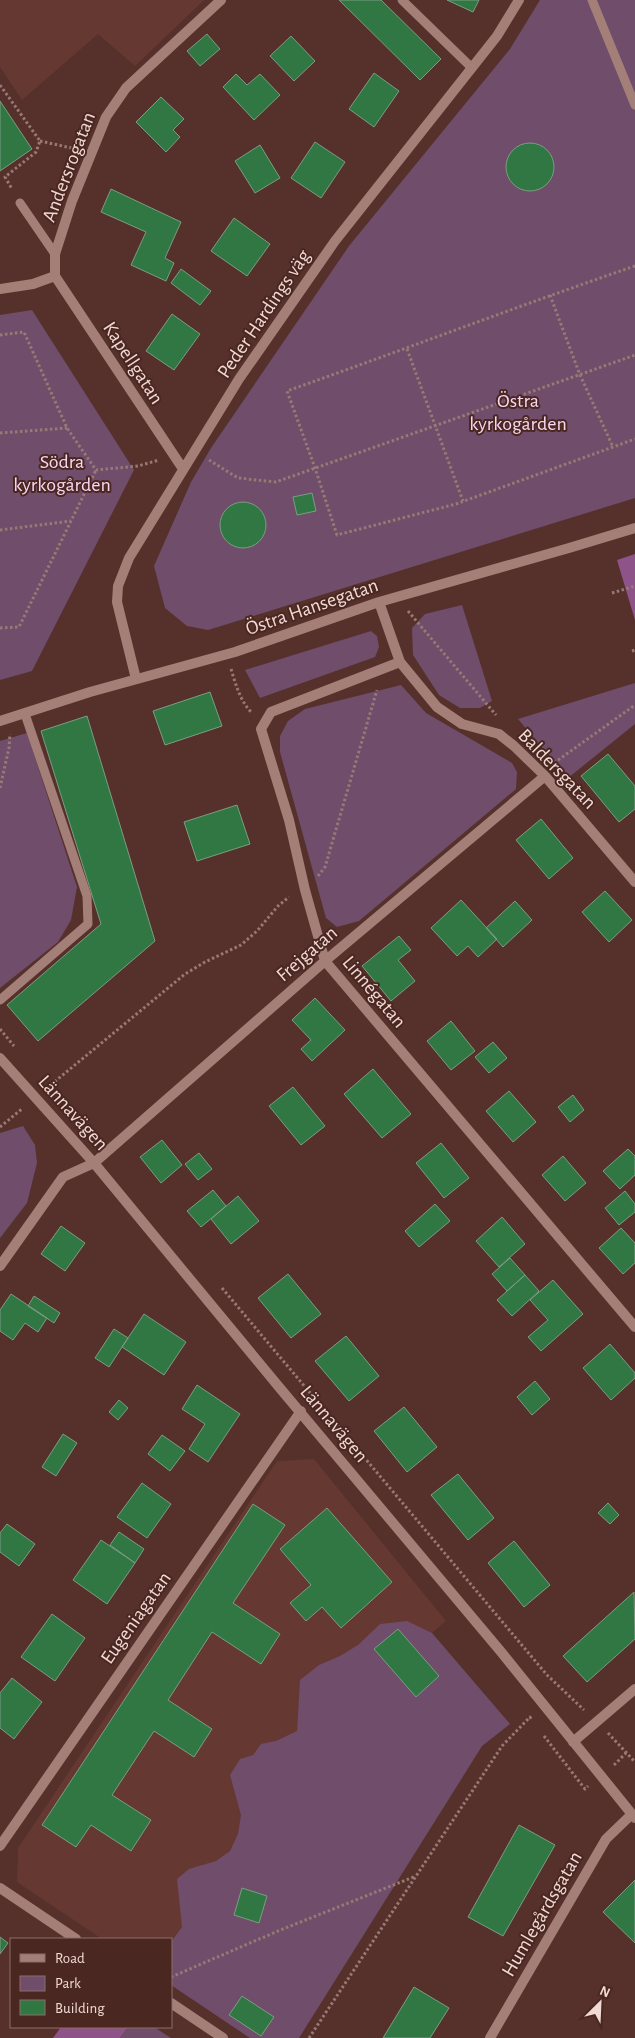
<svg xmlns="http://www.w3.org/2000/svg" width="635" height="2038" font-family="'Alegreya Sans',sans-serif">
  <style>
    .built { fill: #653831 }
    .green { fill: #6f4d6b }
    .forest { fill: #8e5389 }
    .building { fill: #317744; stroke: #7b9d82 }
    .lines { fill: none; stroke-linecap: round; stroke-linejoin: round }
    .path { stroke: #987973; stroke-width: 3; stroke-dasharray: 2.5 2.5; stroke-linecap: butt }
    .service { stroke: #a47f78; stroke-width: 9 }
    .minor { stroke: #a47f78; stroke-width: 10 }
    .labels { text-anchor: middle; dominant-baseline: central; stroke-width: 4; stroke-linejoin: round; paint-order: stroke }
    .street-label { font-size: 20px; fill: #f1d9d4; stroke: #4b2721 }
    .park-label { font-size: 20px; fill: #f8d6f4; stroke: #4b2721 }
  </style>
  <rect width="100%" height="100%" fill="#56312b"/>
  <path class="built" d="M 0,0 L 204,0 L 135,66 L 98,34 L 22,100 L 0,67 Z
    M 314,1459 L 446,1621 L 432,1633 L 510,1724 L 482,1746 L 299,2038 L 250,2038 L 171,1985 L 171,1939 L 102,1939 L 17,1882 L 18,1848 L 277,1461 Z"/>
  <path class="green" d="M 540,0 L 635,0 L 635,498 L 208,630 L 187,626 L 165,608 L 154,566 L 191,482 L 211,448 L 349,246 L 510,49 Z
    M 32,310 L 134,470 L 32,671 L 0,680 L 0,315 Z
    M 462,605 L 492,701 L 480,708 L 460,708 L 439,695 L 413,655 L 412,628 L 425,614 Z
    M 371,631 L 377,636 L 379,647 L 375,657 L 260,698 L 245,670 Z
    M 635,683 L 635,724 L 568,778 L 518,719 Z
    M 401,685 L 426,713 L 512,763 L 517,772 L 516,789 L 359,921 L 337,927 L 326,918 L 280,752 L 280,736 L 288,721 L 305,709 Z
    M 27,733 L 77,887 L 71,920 L 58,942 L 0,988 L 0,741 Z
    M 23,1126 L 35,1145 L 37,1163 L 27,1203 L 0,1238 L 0,1133 Z
    M 407,1621 L 432,1633 L 510,1724 L 482,1746 L 299,2038 L 250,2038 L 171,1985 L 171,1942 L 182,1927 L 177,1879 L 189,1869 L 216,1861 L 230,1851 L 238,1834 L 241,1815 L 230,1775 L 240,1759 L 253,1755 L 261,1744 L 276,1741 L 297,1731 L 300,1680 L 319,1665 L 340,1656 L 358,1645 L 380,1624 Z
    M 128,2027 L 154,2027 L 171,2038 L 120,2038 Z"/>
  <path class="forest" d="M 635,554 L 635,620 L 617,560 Z
    M 61,2027 L 128,2027 L 120,2038 L 53,2038 Z"/>
  <path class="building" d="M 339,0 L 381,0 L 441,59 L 420,80 Z
    M 447,0 L 479,0 L 473,12 Z
    M 207,34 L 220,49 L 200,66 L 187,51 Z
    M 291,36 L 315,61 L 294,81 L 270,56 Z
    M 374,73 L 399,91 L 374,127 L 349,109 Z
    M 236,74 L 247,85 L 260,74 L 280,95 L 254,120 L 223,87 Z
    M 161,97 L 184,119 L 173,130 L 180,137 L 166,152 L 136,122 Z
    M 0,101 L 32,149 L 0,171 Z
    M 315,142 L 345,162 L 321,198 L 291,178 Z
    M506 167a24 24 0 1 1 48 0a24 24 0 1 1-48 0Z
    M 260,145 L 280,178 L 255,193 L 235,161 Z
    M 111,189 L 181,222 L 165,258 L 174,263 L 166,281 L 131,265 L 146,232 L 101,212 Z
    M 234,218 L 270,244 L 247,276 L 211,251 Z
    M 181,269 L 211,291 L 200,305 L 171,283 Z
    M 172,314 L 200,334 L 174,370 L 146,351 Z
    M 312,493 L 316,511 L 297,515 L 293,497 Z
    M220 525a23 23 0 1 1 46 0a23 23 0 1 1-46 0Z
    M 210,692 L 222,726 L 165,745 L 153,711 Z
    M 87,716 L 155,941 L 38,1041 L 7,1005 L 101,924 L 41,731 Z
    M 608,754 L 635,786 L 635,809 L 619,822 L 581,776 Z
    M 237,805 L 250,844 L 197,861 L 184,822 Z
    M 541,819 L 573,858 L 549,879 L 516,840 Z
    M 605,891 L 632,920 L 609,942 L 582,912 Z
    M 461,900 L 497,939 L 478,957 L 468,946 L 457,956 L 431,928 Z
    M 515,901 L 532,920 L 503,947 L 486,928 Z
    M 399,936 L 411,950 L 398,960 L 415,981 L 391,1001 L 362,966 Z
    M 315,998 L 345,1030 L 312,1061 L 301,1049 L 311,1040 L 292,1020 Z
    M 451,1021 L 475,1051 L 451,1070 L 427,1041 Z
    M 493,1042 L 507,1058 L 489,1073 L 475,1057 Z
    M 373,1069 L 411,1114 L 382,1138 L 344,1094 Z
    M 293,1087 L 325,1126 L 301,1145 L 269,1106 Z
    M 509,1091 L 536,1122 L 513,1142 L 486,1111 Z
    M 573,1095 L 584,1110 L 570,1122 L 558,1107 Z
    M 162,1140 L 182,1165 L 161,1183 L 140,1157 Z
    M 441,1143 L 469,1178 L 444,1198 L 416,1163 Z
    M 628,1149 L 635,1156 L 635,1175 L 620,1189 L 603,1171 Z
    M 199,1153 L 212,1169 L 198,1180 L 185,1164 Z
    M 563,1156 L 586,1183 L 565,1201 L 542,1175 Z
    M 213,1190 L 226,1206 L 201,1227 L 187,1211 Z
    M 625,1191 L 635,1204 L 635,1212 L 619,1225 L 605,1208 Z
    M 238,1196 L 259,1221 L 231,1244 L 211,1219 Z
    M 435,1204 L 450,1221 L 419,1247 L 405,1231 Z
    M 502,1217 L 525,1244 L 499,1267 L 476,1241 Z
    M 61,1226 L 85,1243 L 65,1271 L 41,1254 Z
    M 621,1228 L 635,1243 L 635,1263 L 623,1274 L 599,1248 Z
    M 510,1258 L 525,1275 L 507,1291 L 492,1274 Z
    M 288,1274 L 321,1314 L 291,1338 L 258,1298 Z
    M 525,1275 L 539,1291 L 512,1316 L 497,1300 Z
    M 553,1280 L 583,1314 L 541,1351 L 528,1337 L 548,1320 L 530,1300 Z
    M 11,1294 L 47,1318 L 38,1332 L 25,1323 L 13,1340 L 0,1331 L 0,1310 Z
    M 34,1296 L 60,1313 L 54,1323 L 28,1306 Z
    M 144,1314 L 186,1342 L 164,1375 L 122,1347 Z
    M 114,1329 L 128,1338 L 109,1367 L 95,1358 Z
    M 346,1336 L 379,1376 L 349,1401 L 315,1361 Z
    M 610,1344 L 635,1373 L 635,1378 L 611,1400 L 583,1368 Z
    M 535,1381 L 550,1399 L 532,1415 L 517,1397 Z
    M 197,1385 L 240,1414 L 208,1462 L 189,1449 L 205,1424 L 182,1409 Z
    M 119,1400 L 128,1408 L 118,1420 L 109,1412 Z
    M 404,1407 L 437,1447 L 407,1472 L 374,1431 Z
    M 63,1434 L 77,1443 L 56,1476 L 42,1467 Z
    M 162,1435 L 185,1451 L 170,1471 L 148,1454 Z
    M 458,1474 L 494,1518 L 468,1540 L 431,1495 Z
    M 142,1483 L 171,1504 L 147,1538 L 117,1517 Z
    M 608,1503 L 619,1515 L 610,1524 L 598,1513 Z
    M 253,1504 L 285,1525 L 233,1603 L 280,1634 L 261,1664 L 212,1632 L 168,1700 L 212,1729 L 194,1757 L 154,1731 L 112,1795 L 151,1820 L 131,1851 L 91,1825 L 76,1847 L 42,1825 Z
    M 327,1508 L 392,1582 L 341,1628 L 322,1607 L 306,1621 L 290,1603 L 311,1585 L 280,1549 Z
    M 7,1524 L 35,1544 L 19,1566 L 0,1552 L 0,1533 Z
    M 119,1532 L 144,1549 L 135,1563 L 110,1545 Z
    M 101,1540 L 135,1563 L 107,1604 L 73,1580 Z
    M 514,1541 L 550,1585 L 524,1607 L 488,1563 Z
    M 634,1592 L 635,1639 L 587,1682 L 563,1656 Z
    M 52,1614 L 85,1638 L 55,1681 L 21,1657 Z
    M 398,1629 L 439,1676 L 416,1697 L 374,1649 Z
    M 12,1678 L 42,1702 L 14,1739 L 0,1728 L 0,1693 Z
    M 519,1825 L 555,1845 L 503,1936 L 468,1917 Z
    M 635,1880 L 635,1943 L 603,1912 Z
    M 242,1888 L 267,1896 L 259,1923 L 234,1915 Z
    M 0,1937 L 8,1943 L 0,1954 Z
    M 414,1987 L 449,2008 L 430,2038 L 383,2038 Z
    M 242,1996 L 274,2017 L 261,2036 L 229,2015 Z"/>
  <g class="lines">
    <path class="path" d="M 0,85 L 40,141 L 36,152 L 5,177 L 12,189
      M 40,141 L 76,149
      M 635,266 C 518,306 403,350 287,391 L 315,468 L 337,535 L 456,504 L 635,439
      M 550,295 L 580,375 L 613,447
      M 0,335 L 24,332 L 67,428 L 96,470 L 138,466 L 159,460
      M 407,349 L 463,501
      M 0,433 L 67,428
      M 209,460 L 238,478 L 276,482 L 635,355
      M 0,530 L 71,521
      M 612,593 L 635,586
      M 408,611 L 496,715
      M 0,628 L 19,627 L 96,470
      M 632,651 L 635,650
      M 231,669 C 236,685 240,701 252,713
      M 554,763 L 635,705
      M 0,788 L 9,748 L 10,734
      M 318,876 L 325,867 L 377,690
      M 0,1029 L 14,1046
      M 47,1088 L 185,974 L 205,962 L 241,945 L 257,931 L 278,906 L 289,897
      M 0,1127 L 23,1108
      M 222,1288 L 547,1675 L 584,1710
      M 608,1733 L 635,1762
      M 544,1736 L 585,1789 L 588,1786
      M 614,1765 L 626,1753
      M 171,1977 L 278,1931 L 416,1876
      M 309,2038 L 502,1746 L 530,1717 L 531,1719"/>
    <path class="service" d="M 402,0 L 472,68
      M 592,0 L 635,105
      M 20,203 L 55,254
      M 0,1000 L 88,924 L 87,896 L 25,714"/>
    <path class="minor" d="M 55,276 L 55,254 L 72,201 L 106,117 L 126,88 L 221,0
      M 55,276 L 183,469
      M 0,289 L 33,284 L 55,276
      M 379,602 L 400,662 L 437,707 L 462,724 L 499,734 L 514,746 L 545,776 L 635,882
      M 400,662 L 271,712 L 261,729 L 289,820 L 305,890 L 325,961 L 635,1327
      M 136,679 L 117,602 L 118,586 L 129,558 L 239,379 L 335,241 L 497,36 L 519,0
      M 0,721 L 90,692 L 235,652 L 379,602 L 569,548 L 635,528
      M 0,1058 L 94,1163 L 279,1387 L 502,1653 L 635,1818
      M 0,1266 L 63,1177 L 94,1163 L 325,961 L 545,776
      M 573,1742 L 635,1689
      M 0,1846 L 301,1411
      M 0,1888 L 76,1939
      M 171,2003 L 223,2038
      M 490,2038 L 606,1839 L 632,1814"/>
  </g>
  <g class="labels">
    <g class="street-label">
      <text transform="translate(69 167) rotate(-69)">Andersrogatan</text>
      <text transform="translate(264 314) rotate(-56)">Peder Hardings väg</text>
      <text transform="translate(133 363) rotate(57)">Kapellgatan</text>
      <text transform="translate(312 607) rotate(-19)">Östra Hansegatan</text>
      <text transform="translate(557 769) rotate(46)">Baldersgatan</text>
      <text transform="translate(307 954) rotate(-41)">Frejgatan</text>
      <text transform="translate(374 992) rotate(50)">Linnégatan</text>
      <text transform="translate(73 1113) rotate(48)">Lännavägen</text>
      <text transform="translate(334 1424) rotate(50)">Lännavägen</text>
      <text transform="translate(136 1618) rotate(-55)">Eugeniagatan</text>
      <text transform="translate(542 1914) rotate(-60)">Humlegårdsgatan</text>
    </g>
    <g class="park-label">
      <text x="518" y="401">Östra<tspan x="518" dy="23">kyrkogården</tspan></text>
      <text x="62" y="462">Södra<tspan x="62" dy="23">kyrkogården</tspan></text>
    </g>
  </g>
  <rect x="10" y="1938" width="162" height="90" fill="#4b2721" stroke="#8d6e69"/>
  <rect x="20" y="1954" width="25" height="8" fill="#a47f78" stroke="#8d6e69"/>
  <text x="55" y="1963" font-size="15" fill="#f1d9d4">Road</text>
  <rect x="20" y="1976" width="25" height="15" fill="#6f4d6b" stroke="#8d6e69"/>
  <text x="55" y="1988" font-size="15" fill="#f1d9d4">Park</text>
  <rect x="20" y="2000" width="25" height="15" fill="#317744" stroke="#8d6e69"/>
  <text x="55" y="2013" font-size="15" fill="#f1d9d4">Building</text>
  <g transform="translate(600 2003) rotate(24)" stroke="#4b2721" stroke-width="4" paint-order="stroke">
  <path d="M0-4L9 19L0 12L-9 19Z" fill="#f1d9d4"/>
  <text y="-8" font-size="14" font-weight="bold" text-anchor="middle" fill="#f1d9d4">N</text>
  </g>
</svg>
